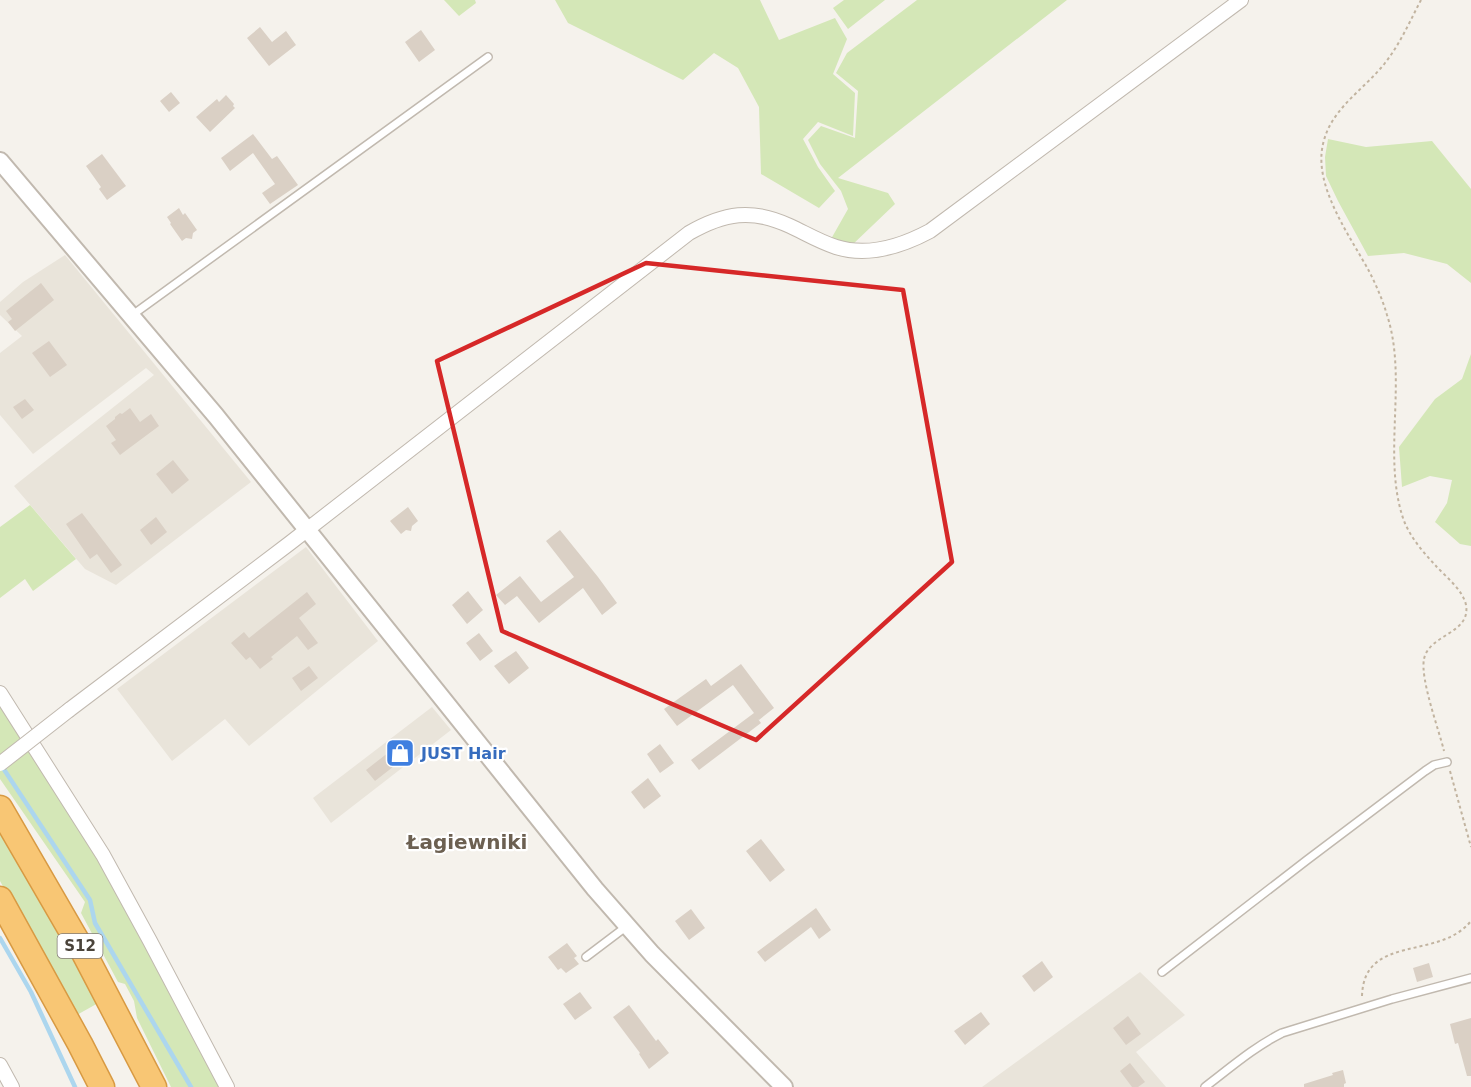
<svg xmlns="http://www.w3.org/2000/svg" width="1471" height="1087" font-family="'DejaVu Sans',sans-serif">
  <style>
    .residential { fill: #e9e4da }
    .green { fill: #d4e7b7 }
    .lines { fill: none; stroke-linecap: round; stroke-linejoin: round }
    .stream { stroke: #acd6ee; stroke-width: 4.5 }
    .building { fill: #dad0c5 }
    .service-casing { stroke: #c1b9af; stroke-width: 10 }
    .minor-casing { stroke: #c1b9af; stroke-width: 16 }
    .tertiary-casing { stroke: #c1b9af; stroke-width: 20 }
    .motorway-casing { stroke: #d89a43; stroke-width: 27 }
    .path { stroke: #c2b4a0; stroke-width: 2; stroke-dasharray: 3 3; stroke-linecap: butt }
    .service { stroke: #fff; stroke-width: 7 }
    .minor { stroke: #fff; stroke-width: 14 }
    .tertiary { stroke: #fff; stroke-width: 16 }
    .motorway { stroke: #f8c674; stroke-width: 24 }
    .minor-bridge-casing { stroke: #c1b9af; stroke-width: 16; stroke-linecap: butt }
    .minor-bridge { stroke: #fff; stroke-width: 14 }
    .marked { fill: none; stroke: #d62828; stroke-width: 4.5; stroke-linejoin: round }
    .labels { text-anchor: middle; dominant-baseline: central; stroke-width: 4.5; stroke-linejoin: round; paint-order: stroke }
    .shield { fill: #fff; stroke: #807b75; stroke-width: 1.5 }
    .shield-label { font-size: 15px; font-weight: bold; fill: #4a433a }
    .shop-label { font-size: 16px; font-weight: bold; fill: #366cbe; stroke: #fff; text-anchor: start }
    .quarter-label { font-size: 20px; font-weight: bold; fill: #6c6051; stroke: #fff }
  </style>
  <rect width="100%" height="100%" fill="#f5f2ec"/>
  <path class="residential" d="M 65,255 L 251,482 L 116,585 L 85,569 L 14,486 L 154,375 L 146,368 L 33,454 L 0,415 L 0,353 L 22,336 L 0,315 L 0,302 L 23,282 Z
    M 306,547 L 378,641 L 249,746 L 225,719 L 172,761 L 117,689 Z
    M 432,707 L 451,730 L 331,823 L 313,798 Z
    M 1140,972 L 1185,1015 L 1136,1052 L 1166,1087 L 982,1087 Z"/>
  <path class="green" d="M 444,0 L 475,0 L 476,3 L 459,16 Z
    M 555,0 L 760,0 L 779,40 L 835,18 L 847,39 L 833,74 L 855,93 L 853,136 L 818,122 L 803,139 L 818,167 L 835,191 L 819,208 L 761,174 L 759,107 L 738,68 L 714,53 L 683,80 L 568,23 Z
    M 844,0 L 885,0 L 848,29 L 833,8 Z
    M 917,0 L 1067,0 L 838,178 L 888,193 L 895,204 L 850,247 L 831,239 L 848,209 L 841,191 L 820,164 L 808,140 L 821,126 L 855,138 L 858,91 L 836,73 L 847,53 Z
    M 1328,139 L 1366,147 L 1432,141 L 1471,189 L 1471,283 L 1447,264 L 1404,253 L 1368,256 L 1338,201 L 1326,176 L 1325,157 Z
    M 1471,354 L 1471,546 L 1460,544 L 1435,522 L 1447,503 L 1452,480 L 1430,476 L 1402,487 L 1399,447 L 1435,399 L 1462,379 Z
    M 30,505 L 76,559 L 33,591 L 25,579 L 0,598 L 0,527 Z
    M 0,704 L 94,852 L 148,948 L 221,1087 L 171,1087 L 137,1018 L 134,1001 L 125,984 L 118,982 L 81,913 L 85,902 L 0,779 Z
    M 0,826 L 100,1002 L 75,1016 L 0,881 Z"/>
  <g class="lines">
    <path class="stream" d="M 1,765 L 90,900 L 95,923 L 191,1087
      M 0,938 L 31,992 L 75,1087"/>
  </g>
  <path class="building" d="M 260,27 L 272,42 L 286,31 L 296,45 L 269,66 L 247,38 Z
    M 421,30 L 435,50 L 419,62 L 405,42 Z
    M 171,92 L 180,103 L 169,112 L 160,101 Z
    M 226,95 L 234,104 L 233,106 L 235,108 L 210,132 L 196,117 L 217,99 L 219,102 Z
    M 253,134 L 272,159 L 277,156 L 298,185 L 270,204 L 262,193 L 275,184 L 253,153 L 230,171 L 221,158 Z
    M 102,154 L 126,186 L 107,200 L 99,189 L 101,187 L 86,166 Z
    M 179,208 L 183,215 L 185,213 L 197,230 L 193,233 L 192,239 L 186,238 L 182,241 L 170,224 L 171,223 L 167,217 Z
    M 41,283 L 54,300 L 15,331 L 8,322 L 12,319 L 6,311 Z
    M 49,341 L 67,365 L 50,377 L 32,353 Z
    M 25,399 L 34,410 L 22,419 L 13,407 Z
    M 130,408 L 140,422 L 151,414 L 159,426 L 120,455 L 111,443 L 116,440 L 106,426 L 115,419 L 115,417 L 120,413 L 122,414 Z
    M 173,460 L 189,480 L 172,494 L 156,474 Z
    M 408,507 L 418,521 L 412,526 L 411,531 L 406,530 L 401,534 L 390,521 Z
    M 82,513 L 122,565 L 111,573 L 97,554 L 90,559 L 66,524 Z
    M 156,517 L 167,532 L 151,545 L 140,530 Z
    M 560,530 L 598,577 L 617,603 L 602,615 L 583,588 L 539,623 L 517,596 L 505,605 L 496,595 L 520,576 L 541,602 L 574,577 L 546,541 Z
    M 468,591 L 483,610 L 467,624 L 452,605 Z
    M 307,592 L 316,604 L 299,618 L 318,643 L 308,650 L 297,636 L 271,657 L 273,659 L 260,669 L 250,657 L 246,660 L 231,643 L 244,632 L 249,638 Z
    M 479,633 L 493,651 L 480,661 L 466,643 Z
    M 516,651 L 529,668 L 509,684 L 494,666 Z
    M 741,664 L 774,708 L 759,720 L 758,719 L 761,723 L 699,770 L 691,760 L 754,713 L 733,685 L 677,726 L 664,709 L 706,679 L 711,686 Z
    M 309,666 L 318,678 L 301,691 L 292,678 Z
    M 660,744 L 674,763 L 660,773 L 647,754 Z
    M 398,745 L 407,756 L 375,781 L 366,770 Z
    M 648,778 L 661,796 L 644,809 L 631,792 Z
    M 761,839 L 785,870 L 770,882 L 746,851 Z
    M 816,908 L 831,930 L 819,939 L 811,927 L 765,962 L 757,952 Z
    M 691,909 L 705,928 L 689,940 L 675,921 Z
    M 567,943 L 577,956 L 574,958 L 579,964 L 566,973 L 561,968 L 558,970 L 548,957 Z
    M 1042,961 L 1053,977 L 1034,992 L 1022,976 Z
    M 1429,963 L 1433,977 L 1417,982 L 1413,968 Z
    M 580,992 L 592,1008 L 575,1020 L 563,1004 Z
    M 629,1005 L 656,1041 L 658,1039 L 669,1053 L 649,1069 L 639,1054 L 640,1053 L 613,1017 Z
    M 981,1012 L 990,1024 L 965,1045 L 954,1031 Z
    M 1128,1016 L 1141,1034 L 1126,1045 L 1113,1028 Z
    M 1471,1018 L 1471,1076 L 1467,1076 L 1458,1043 L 1455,1044 L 1450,1024 Z
    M 1130,1063 L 1145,1082 L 1138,1087 L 1132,1087 L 1120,1071 Z
    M 1343,1070 L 1346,1083 L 1344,1084 L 1344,1087 L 1304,1087 L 1304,1084 L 1333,1075 L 1332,1073 Z"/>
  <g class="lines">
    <g class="service-casing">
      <path id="service" d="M 131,316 L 488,57
        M 586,957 L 627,926
        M 1162,972 L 1307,860 L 1425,771 L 1434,765 L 1447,762
        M 1205,1087 C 1230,1068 1254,1047 1282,1033 L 1392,999 L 1471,978"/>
    </g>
    <g class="minor-casing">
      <path id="minor" d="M 0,693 L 103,855 L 150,941 L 227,1087
        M 69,710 L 290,543 L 689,233 C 724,213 752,208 790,226 C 805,233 820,242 836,247 C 868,257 902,246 930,231 L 1241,0
        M 0,1065 L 12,1087"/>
    </g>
    <g class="tertiary-casing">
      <path id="tertiary" d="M 0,161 L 216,416 L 595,889 L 652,954 L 784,1087"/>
    </g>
    <g class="motorway-casing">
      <path id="motorway" d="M 0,808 L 84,953 L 154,1087
        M 0,899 L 80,1044 L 102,1087"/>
    </g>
    <path class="path" d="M 1421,0 C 1410,21 1400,44 1385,63 C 1364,90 1331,108 1323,144 C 1313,187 1351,237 1370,273 C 1377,287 1383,301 1387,315 C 1408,379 1382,455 1403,518 C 1409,536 1423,552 1436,566 C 1446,577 1463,590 1466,605 C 1471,634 1429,634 1424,659 C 1420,679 1439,730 1444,751
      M 1450,771 L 1471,847
      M 1362,996 C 1364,933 1439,961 1471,921"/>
    <use href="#service" class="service"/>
    <use href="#minor" class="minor"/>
    <use href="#tertiary" class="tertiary"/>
    <use href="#motorway" class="motorway"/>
    <g class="minor-bridge-casing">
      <path id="minor-bridge" d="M 0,764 L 69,710"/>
    </g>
    <use href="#minor-bridge" class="minor-bridge"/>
  </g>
  <path class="marked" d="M 646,263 L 903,290 L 952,562 L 756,740 L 502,631 L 437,361 Z"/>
  <defs>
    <g id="shop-square" transform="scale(1.5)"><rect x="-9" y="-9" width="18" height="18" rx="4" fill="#3f7fe0" stroke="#fff"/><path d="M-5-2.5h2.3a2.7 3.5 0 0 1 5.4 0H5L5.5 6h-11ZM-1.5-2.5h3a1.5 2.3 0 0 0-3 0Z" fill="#fff"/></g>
  </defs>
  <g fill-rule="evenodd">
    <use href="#shop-square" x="400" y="753"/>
  </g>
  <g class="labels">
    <rect class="shield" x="57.5" y="934" width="45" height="24" rx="4.5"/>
    <g class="shield-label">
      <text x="80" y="946">S12</text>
    </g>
    <g class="shop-label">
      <text x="421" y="753">JUST Hair</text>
    </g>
    <g class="quarter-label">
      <text x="467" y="842">Łagiewniki</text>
    </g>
  </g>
</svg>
